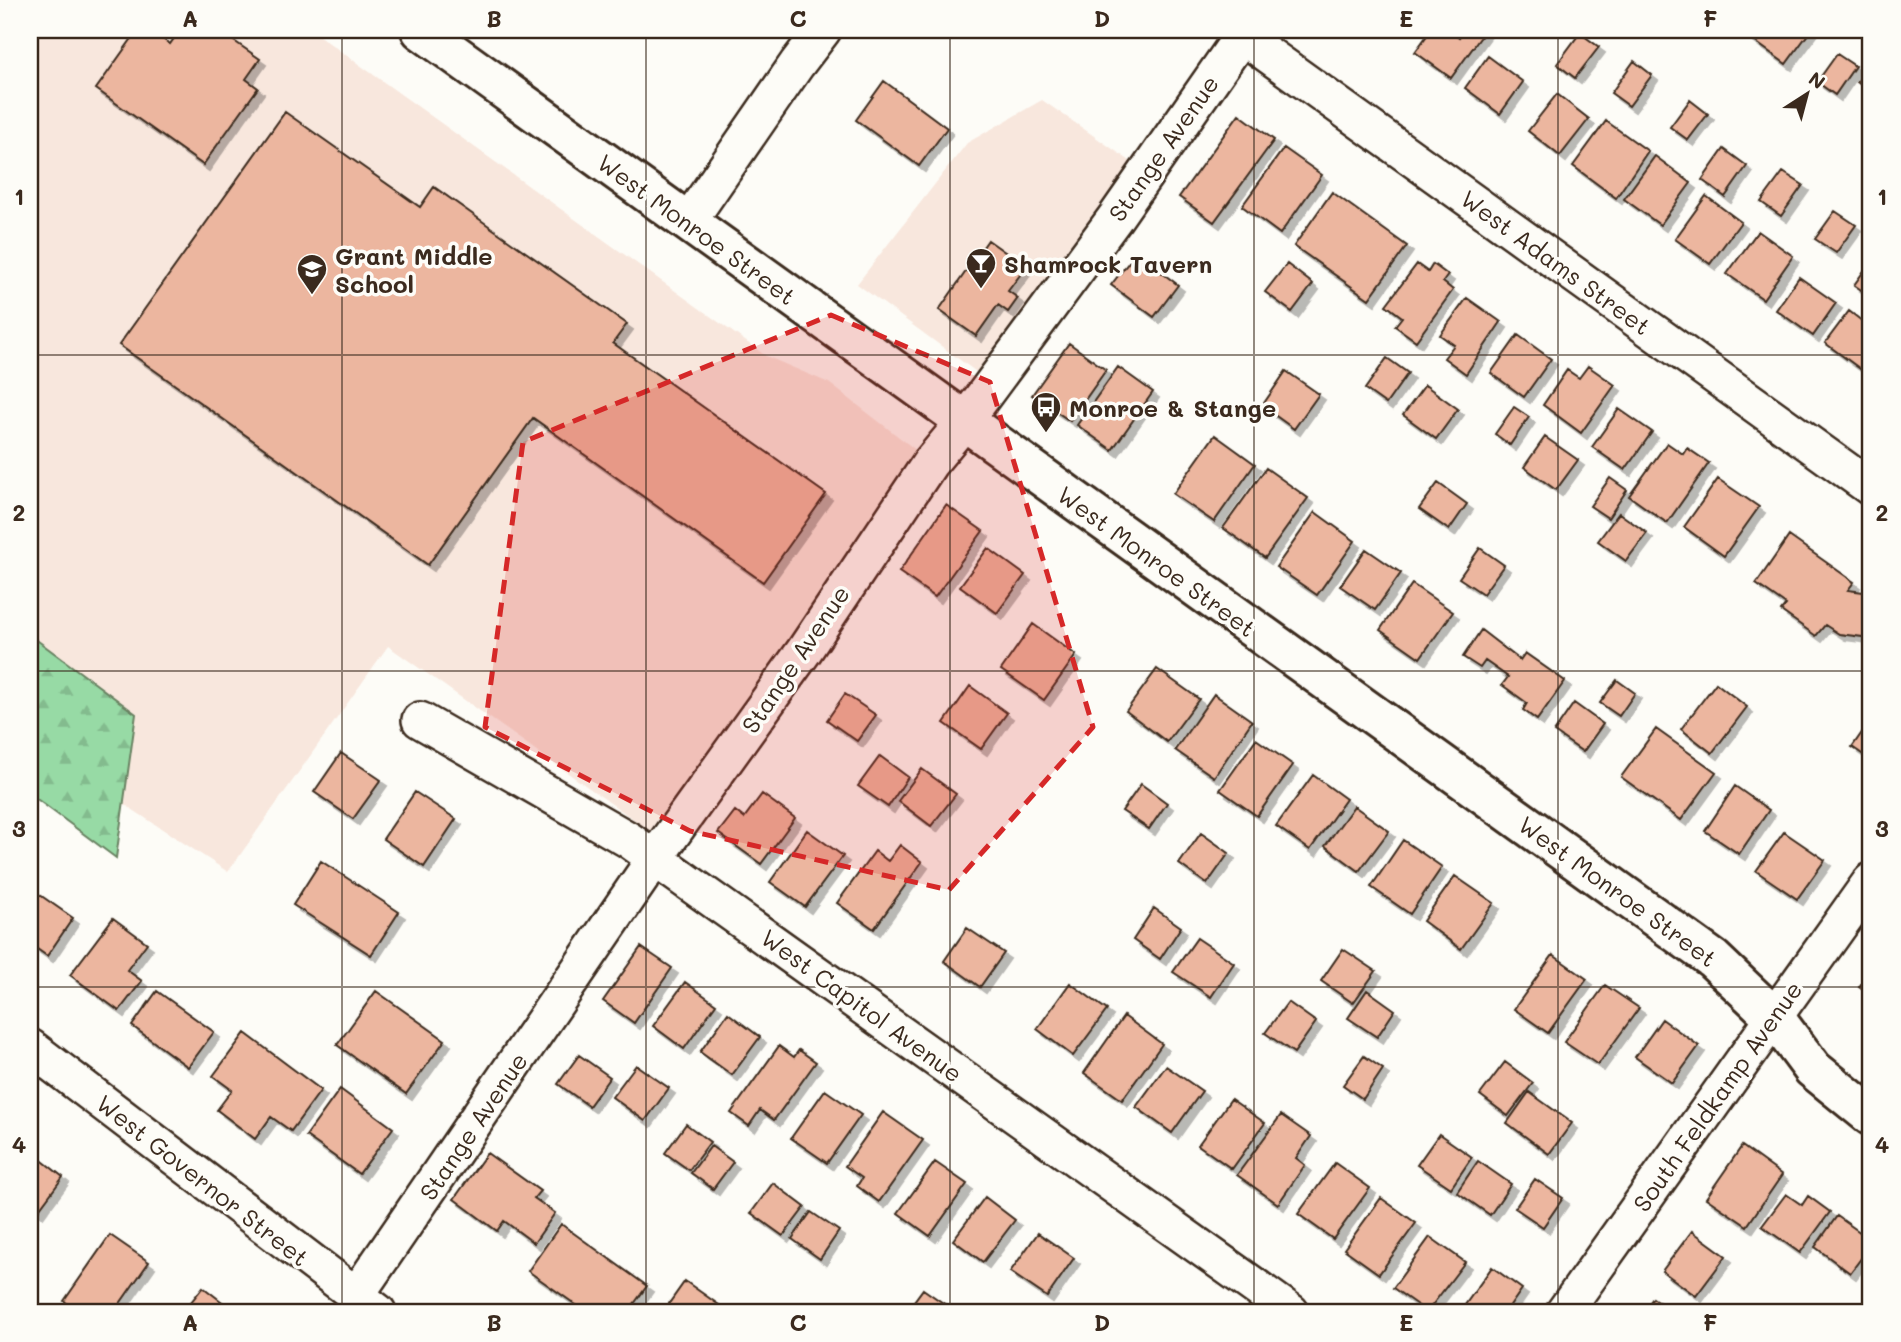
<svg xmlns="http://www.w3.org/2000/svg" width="1901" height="1342" font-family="Mali,sans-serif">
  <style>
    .built { fill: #f8e7dd }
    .forest { fill: url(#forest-firs); stroke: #698262; stroke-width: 2 }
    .building { fill: #ecb69f; stroke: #3b2a1e; stroke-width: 2; filter: url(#shadow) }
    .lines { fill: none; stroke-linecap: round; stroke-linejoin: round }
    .street-casing { stroke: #3b2a1e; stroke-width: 40 }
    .secondary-casing { stroke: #3b2a1e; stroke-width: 44 }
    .street { stroke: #fdfcf7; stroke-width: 35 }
    .secondary { stroke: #fdfcf7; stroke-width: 38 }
    .marked { fill: #d62828; fill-opacity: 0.2; stroke: #d62828; stroke-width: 5; stroke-dasharray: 14 9; stroke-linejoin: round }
    .grid { fill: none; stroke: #3b2a1e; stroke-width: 2; stroke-opacity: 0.55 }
    .labels { text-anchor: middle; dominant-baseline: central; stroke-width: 7; stroke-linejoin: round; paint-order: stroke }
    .street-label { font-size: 24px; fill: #3b2a1e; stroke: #fdfcf7 }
    .poi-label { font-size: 24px; font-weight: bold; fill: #3b2a1e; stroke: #fdfcf7; text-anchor: start }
    .neatline { fill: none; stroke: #3b2a1e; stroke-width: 2.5 }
    .grid-label { font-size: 23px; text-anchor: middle; font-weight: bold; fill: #3b2a1e }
  </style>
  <defs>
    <pattern id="forest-firs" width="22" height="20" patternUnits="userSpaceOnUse" patternTransform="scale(1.75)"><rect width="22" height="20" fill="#97daa5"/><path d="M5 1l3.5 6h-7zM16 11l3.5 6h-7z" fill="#83bb8e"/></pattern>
    <filter id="shadow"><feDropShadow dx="6" dy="6" stdDeviation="0" flood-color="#0004"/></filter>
  </defs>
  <rect width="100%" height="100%" fill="#fdfcf7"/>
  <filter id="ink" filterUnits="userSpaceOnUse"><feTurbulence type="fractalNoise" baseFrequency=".0143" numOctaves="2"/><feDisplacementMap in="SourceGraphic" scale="14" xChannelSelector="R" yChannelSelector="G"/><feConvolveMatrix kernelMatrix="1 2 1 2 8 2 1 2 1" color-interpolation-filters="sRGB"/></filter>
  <g filter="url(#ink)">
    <path class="built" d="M 30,30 L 311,30 L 766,356 L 829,383 L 921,454 L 846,562 L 650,831 L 388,646 L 228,872 L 127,806 L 30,733 Z
      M 1042,100 L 1133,163 L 979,374 L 857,284 L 967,143 Z"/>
    <path class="forest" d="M 30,635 L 136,714 L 116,858 L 30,794 Z"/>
    <path class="building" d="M 138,30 L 150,30 L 170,44 L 180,30 L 218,30 L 260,59 L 246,79 L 258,88 L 203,165 L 96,89 Z
      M 1431,30 L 1449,30 L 1459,37 L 1464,30 L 1485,31 L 1451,78 L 1415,52 Z
      M 1739,30 L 1811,30 L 1786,64 Z
      M 1580,33 L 1599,47 L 1575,78 L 1557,64 Z
      M 1837,54 L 1855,66 L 1835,95 L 1817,82 Z
      M 1488,56 L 1523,82 L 1500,114 L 1465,88 Z
      M 1634,61 L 1652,75 L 1629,106 L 1611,93 Z
      M 1871,62 L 1871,93 L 1857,82 Z
      M 884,81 L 947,128 L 919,166 L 856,120 Z
      M 1557,94 L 1589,119 L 1560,156 L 1528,131 Z
      M 1690,100 L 1708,114 L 1688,140 L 1670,127 Z
      M 285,112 L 420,207 L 434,187 L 627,324 L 613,343 L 826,494 L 763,582 L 533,418 L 428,565 L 119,345 Z
      M 1239,114 L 1274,140 L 1214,222 L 1179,197 Z
      M 1606,121 L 1648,151 L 1616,198 L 1573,166 Z
      M 1284,148 L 1322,175 L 1280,234 L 1242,206 Z
      M 1724,149 L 1747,166 L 1725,197 L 1702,180 Z
      M 1655,156 L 1691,183 L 1660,225 L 1624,199 Z
      M 1783,172 L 1803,185 L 1781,216 L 1761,202 Z
      M 1332,192 L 1407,246 L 1369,299 L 1294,246 Z
      M 1706,196 L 1741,222 L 1710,264 L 1675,239 Z
      M 1835,211 L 1856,225 L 1836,253 L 1815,239 Z
      M 1758,231 L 1793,256 L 1763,299 L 1727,274 Z
      M 988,240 L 1026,267 L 1008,291 L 1018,298 L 1008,312 L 998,305 L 976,336 L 939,310 Z
      M 1136,253 L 1178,285 L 1154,317 L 1111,285 Z
      M 1871,261 L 1871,295 L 1870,296 L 1854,285 Z
      M 1287,264 L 1313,284 L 1292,312 L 1265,292 Z
      M 1417,264 L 1428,272 L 1433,264 L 1448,275 L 1443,282 L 1453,290 L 1416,341 L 1395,326 L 1402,317 L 1386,305 Z
      M 1799,277 L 1836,303 L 1813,336 L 1776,310 Z
      M 1467,298 L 1501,322 L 1466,374 L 1444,358 L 1454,345 L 1440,335 Z
      M 1849,311 L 1871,328 L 1871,359 L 1863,371 L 1825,343 Z
      M 1518,335 L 1551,359 L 1524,397 L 1491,373 Z
      M 1069,343 L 1106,370 L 1070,421 L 1032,395 Z
      M 1387,358 L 1408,373 L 1386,404 L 1365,389 Z
      M 1588,366 L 1615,385 L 1581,433 L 1543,405 L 1567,370 L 1579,378 Z
      M 1118,367 L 1153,392 L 1112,450 L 1077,425 Z
      M 1286,371 L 1319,394 L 1294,429 L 1262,406 Z
      M 1425,385 L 1458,409 L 1436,439 L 1403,415 Z
      M 1514,407 L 1529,417 L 1510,445 L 1495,434 Z
      M 1619,409 L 1652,432 L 1625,470 L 1592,447 Z
      M 1215,435 L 1255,464 L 1214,522 L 1173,494 Z
      M 1545,437 L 1578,460 L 1556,490 L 1524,467 Z
      M 1667,443 L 1683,454 L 1687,448 L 1709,463 L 1667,523 L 1629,496 Z
      M 1266,468 L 1308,498 L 1265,558 L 1223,528 Z
      M 1610,478 L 1627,490 L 1608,518 L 1590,506 Z
      M 1718,479 L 1759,507 L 1724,556 L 1684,527 Z
      M 1438,483 L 1467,504 L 1449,530 L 1419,509 Z
      M 946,505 L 983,531 L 935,597 L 899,572 Z
      M 1315,512 L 1355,541 L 1317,595 L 1276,567 Z
      M 1619,513 L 1647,533 L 1626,561 L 1598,541 Z
      M 1789,536 L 1854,582 L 1848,590 L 1871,593 L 1871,638 L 1839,634 L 1825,625 L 1816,636 L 1781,611 L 1786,605 L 1756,584 Z
      M 988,548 L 1025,575 L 997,613 L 960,586 Z
      M 1480,548 L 1504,565 L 1483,594 L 1459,578 Z
      M 1366,549 L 1401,573 L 1375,610 L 1340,586 Z
      M 1412,584 L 1453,612 L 1420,658 L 1380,630 Z
      M 1033,624 L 1076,655 L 1044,700 L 1001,670 Z
      M 1481,630 L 1520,660 L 1525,653 L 1565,681 L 1537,720 L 1523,710 L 1527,703 L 1502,685 L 1508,677 L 1485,661 L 1480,668 L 1463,657 Z
      M 1157,669 L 1199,699 L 1167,742 L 1126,711 Z
      M 1617,680 L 1635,693 L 1619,716 L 1600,703 Z
      M 1716,683 L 1747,707 L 1712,753 L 1681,729 Z
      M 970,686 L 1007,713 L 981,749 L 944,723 Z
      M 845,694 L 876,715 L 857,741 L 827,720 Z
      M 1214,694 L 1252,721 L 1214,777 L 1175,750 Z
      M 1574,703 L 1603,724 L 1583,752 L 1554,732 Z
      M 1870,721 L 1871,722 L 1871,760 L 1852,747 Z
      M 1656,729 L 1716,772 L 1681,820 L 1621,777 Z
      M 1256,739 L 1293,765 L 1257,816 L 1220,790 Z
      M 341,753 L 381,780 L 353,819 L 314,792 Z
      M 880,756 L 908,777 L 888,807 L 858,786 Z
      M 922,769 L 956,794 L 931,826 L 898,801 Z
      M 1313,775 L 1346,799 L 1310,850 L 1276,826 Z
      M 1141,784 L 1167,803 L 1149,829 L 1122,811 Z
      M 1735,786 L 1769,810 L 1739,854 L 1705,831 Z
      M 415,792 L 456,819 L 424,867 L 383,839 Z
      M 762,794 L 795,818 L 761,864 L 718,833 L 735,811 L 744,818 Z
      M 1354,806 L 1389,831 L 1359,871 L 1325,846 Z
      M 807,830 L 843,856 L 805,907 L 770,882 Z
      M 1784,832 L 1825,860 L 1797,899 L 1756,871 Z
      M 1201,833 L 1229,853 L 1207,884 L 1179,864 Z
      M 1403,840 L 1442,867 L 1410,914 L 1371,887 Z
      M 900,845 L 922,862 L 874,929 L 837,903 L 875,851 L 888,861 Z
      M 321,861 L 399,912 L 371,955 L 293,905 Z
      M 1455,876 L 1494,903 L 1461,949 L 1423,921 Z
      M 30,888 L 73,918 L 47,956 L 30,944 Z
      M 1154,908 L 1181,927 L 1160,959 L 1133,940 Z
      M 113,918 L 147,943 L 127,970 L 142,981 L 119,1011 L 70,975 Z
      M 967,928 L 1004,953 L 980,987 L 944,961 Z
      M 1197,938 L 1234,963 L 1211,997 L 1173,972 Z
      M 641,947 L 672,968 L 634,1023 L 603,1001 Z
      M 1343,949 L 1376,971 L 1353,1003 L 1321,981 Z
      M 1553,955 L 1587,979 L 1548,1033 L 1514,1009 Z
      M 1871,970 L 1871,996 L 1859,987 Z
      M 685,982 L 716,1004 L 684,1049 L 653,1026 Z
      M 1070,983 L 1107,1010 L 1073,1056 L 1037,1029 Z
      M 1605,985 L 1639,1008 L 1598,1065 L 1564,1042 Z
      M 1367,990 L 1395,1010 L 1377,1037 L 1348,1018 Z
      M 157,991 L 214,1032 L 188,1067 L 132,1026 Z
      M 376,991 L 445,1040 L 406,1094 L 337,1045 Z
      M 1288,1002 L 1316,1022 L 1294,1053 L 1265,1033 Z
      M 728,1013 L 760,1037 L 732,1075 L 700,1052 Z
      M 1124,1016 L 1162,1044 L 1122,1100 L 1084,1073 Z
      M 1662,1019 L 1699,1046 L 1672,1083 L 1635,1057 Z
      M 245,1033 L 321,1090 L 291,1131 L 271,1117 L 255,1139 L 217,1110 L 232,1090 L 213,1076 Z
      M 779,1046 L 794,1057 L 799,1050 L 816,1062 L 774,1120 L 760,1110 L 749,1126 L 731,1113 Z
      M 579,1055 L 610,1077 L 589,1106 L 558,1084 Z
      M 1364,1056 L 1383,1069 L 1363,1099 L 1343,1085 Z
      M 1505,1062 L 1533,1083 L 1508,1116 L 1480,1095 Z
      M 636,1065 L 669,1088 L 645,1121 L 612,1097 Z
      M 1166,1066 L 1202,1091 L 1172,1133 L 1136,1107 Z
      M 340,1089 L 393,1128 L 359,1174 L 306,1136 Z
      M 825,1090 L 861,1115 L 827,1163 L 791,1138 Z
      M 1529,1092 L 1572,1123 L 1549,1154 L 1507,1123 Z
      M 1231,1099 L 1265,1123 L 1232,1169 L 1198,1145 Z
      M 883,1112 L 923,1140 L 879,1202 L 857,1186 L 862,1178 L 845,1166 Z
      M 1281,1115 L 1311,1136 L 1296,1158 L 1305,1165 L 1278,1204 L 1237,1175 Z
      M 686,1124 L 710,1142 L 689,1170 L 665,1153 Z
      M 1439,1134 L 1472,1157 L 1451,1188 L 1417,1165 Z
      M 711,1146 L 733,1162 L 713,1189 L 691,1173 Z
      M 1742,1146 L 1782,1175 L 1747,1226 L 1706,1198 Z
      M 30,1151 L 63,1177 L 37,1212 L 30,1206 Z
      M 487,1153 L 540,1191 L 534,1198 L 555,1213 L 534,1243 L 504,1221 L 497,1231 L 454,1199 Z
      M 1478,1161 L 1511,1184 L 1490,1215 L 1457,1192 Z
      M 935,1162 L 967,1184 L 930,1236 L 898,1213 Z
      M 1335,1163 L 1370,1188 L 1333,1239 L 1298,1214 Z
      M 1535,1179 L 1563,1198 L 1543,1227 L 1515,1208 Z
      M 773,1183 L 805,1207 L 783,1236 L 751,1213 Z
      M 1786,1194 L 1802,1205 L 1808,1196 L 1830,1212 L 1800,1253 L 1762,1226 Z
      M 985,1197 L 1015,1220 L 983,1262 L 953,1240 Z
      M 1381,1198 L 1416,1223 L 1379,1274 L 1344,1249 Z
      M 811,1212 L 839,1231 L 820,1259 L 792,1239 Z
      M 1837,1216 L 1871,1240 L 1871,1245 L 1850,1273 L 1815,1247 Z
      M 561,1224 L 647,1286 L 628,1312 L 586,1312 L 528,1271 Z
      M 1692,1231 L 1726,1256 L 1696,1296 L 1662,1271 Z
      M 1038,1233 L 1074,1258 L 1047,1297 L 1010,1272 Z
      M 110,1235 L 149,1262 L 114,1312 L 80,1312 L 64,1301 Z
      M 1430,1237 L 1465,1262 L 1427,1312 L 1393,1288 Z
      M 1492,1267 L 1522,1289 L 1506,1312 L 1460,1312 Z
      M 685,1281 L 729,1312 L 663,1312 Z
      M 203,1287 L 235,1312 L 183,1312 Z
      M 923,1289 L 956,1312 L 906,1312 Z
      M 1653,1298 L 1673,1312 L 1643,1312 Z"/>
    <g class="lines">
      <g class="street-casing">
        <path id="street" d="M 1242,36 L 1871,488
          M 688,222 L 797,64 L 823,30
          M 420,720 L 629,840 L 1291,1312
          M 30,1047 L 378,1312
          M 355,1297 L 655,858 L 804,651 L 930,463 L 964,422 L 1115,218 L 1246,30
          M 1564,1312 L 1871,881"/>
      </g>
      <g class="secondary-casing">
        <path id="secondary" d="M 421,30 L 1713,959 L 1774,1017 L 1813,1069 L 1871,1116"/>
      </g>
      <use href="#street" class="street"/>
      <use href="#secondary" class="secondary"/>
    </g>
  </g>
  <path class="marked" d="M 831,315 L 990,382 L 1093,727 L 949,890 L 690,831 L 485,727 L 523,442 Z"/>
  <path class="grid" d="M 342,30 L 342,1312M 646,30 L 646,1312M 950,30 L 950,1312M 1254,30 L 1254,1312M 1558,30 L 1558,1312M 30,355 L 1871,355M 30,671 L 1871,671M 30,987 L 1871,987"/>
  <defs>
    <g id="bar-pin" transform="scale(1.575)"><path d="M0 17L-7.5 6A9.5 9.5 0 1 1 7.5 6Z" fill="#3b2a1e" stroke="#fdfcf7"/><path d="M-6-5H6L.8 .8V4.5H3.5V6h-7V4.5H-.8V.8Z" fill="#fff"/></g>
    <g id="school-pin" transform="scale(1.575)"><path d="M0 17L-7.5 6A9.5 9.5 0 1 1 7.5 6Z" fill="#3b2a1e" stroke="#fdfcf7"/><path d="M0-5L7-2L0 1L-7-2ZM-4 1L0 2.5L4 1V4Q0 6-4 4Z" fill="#fff"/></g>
    <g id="bus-pin" transform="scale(1.575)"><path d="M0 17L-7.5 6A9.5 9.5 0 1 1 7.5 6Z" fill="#3b2a1e" stroke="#fdfcf7"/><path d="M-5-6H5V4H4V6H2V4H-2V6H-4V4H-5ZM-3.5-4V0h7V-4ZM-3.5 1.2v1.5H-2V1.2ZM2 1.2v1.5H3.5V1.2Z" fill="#fff"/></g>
  </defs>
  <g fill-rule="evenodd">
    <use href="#bar-pin" x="981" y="263"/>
    <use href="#school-pin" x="312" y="269"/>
    <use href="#bus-pin" x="1046" y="407"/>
  </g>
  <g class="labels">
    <g class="street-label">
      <text transform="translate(1163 148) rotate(-55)">Stange Avenue</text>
      <text transform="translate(697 229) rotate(36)">West Monroe Street</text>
      <text transform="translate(1556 262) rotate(36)">West Adams Street</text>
      <text transform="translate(1157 561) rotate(36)">West Monroe Street</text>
      <text transform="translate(795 659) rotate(-56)">Stange Avenue</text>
      <text transform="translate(1618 891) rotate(36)">West Monroe Street</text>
      <text transform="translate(862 1005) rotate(36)">West Capitol Avenue</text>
      <text transform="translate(1717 1096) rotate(-55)">South Feldkamp Avenue</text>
      <text transform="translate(473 1126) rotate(-56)">Stange Avenue</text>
      <text transform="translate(203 1180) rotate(38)">West Governor Street</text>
    </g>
    <g class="poi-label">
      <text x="335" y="255">Grant Middle<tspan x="335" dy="28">School</tspan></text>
      <text x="1004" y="263">Shamrock Tavern</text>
      <text x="1069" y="407">Monroe &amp; Stange</text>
    </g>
  </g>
  <rect width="1901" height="1342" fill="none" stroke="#fdfcf7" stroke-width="77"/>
  <g transform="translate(1807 94) rotate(36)" stroke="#fdfcf7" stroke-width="5" paint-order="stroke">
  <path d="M0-5L12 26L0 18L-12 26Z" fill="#3b2a1e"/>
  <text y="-10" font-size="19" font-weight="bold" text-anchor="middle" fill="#3b2a1e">N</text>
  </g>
  <rect x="38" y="38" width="1824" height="1266" class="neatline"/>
  <g class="grid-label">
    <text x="190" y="27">A</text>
    <text x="494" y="27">B</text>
    <text x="798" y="27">C</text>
    <text x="1102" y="27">D</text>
    <text x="1406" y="27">E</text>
    <text x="1710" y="27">F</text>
    <text x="19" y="205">1</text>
    <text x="1882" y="205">1</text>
    <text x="19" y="521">2</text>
    <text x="1882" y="521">2</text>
    <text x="19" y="837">3</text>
    <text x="1882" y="837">3</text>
    <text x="19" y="1153">4</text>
    <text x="1882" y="1153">4</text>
    <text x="190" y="1331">A</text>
    <text x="494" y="1331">B</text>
    <text x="798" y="1331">C</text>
    <text x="1102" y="1331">D</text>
    <text x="1406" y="1331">E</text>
    <text x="1710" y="1331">F</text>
  </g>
</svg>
